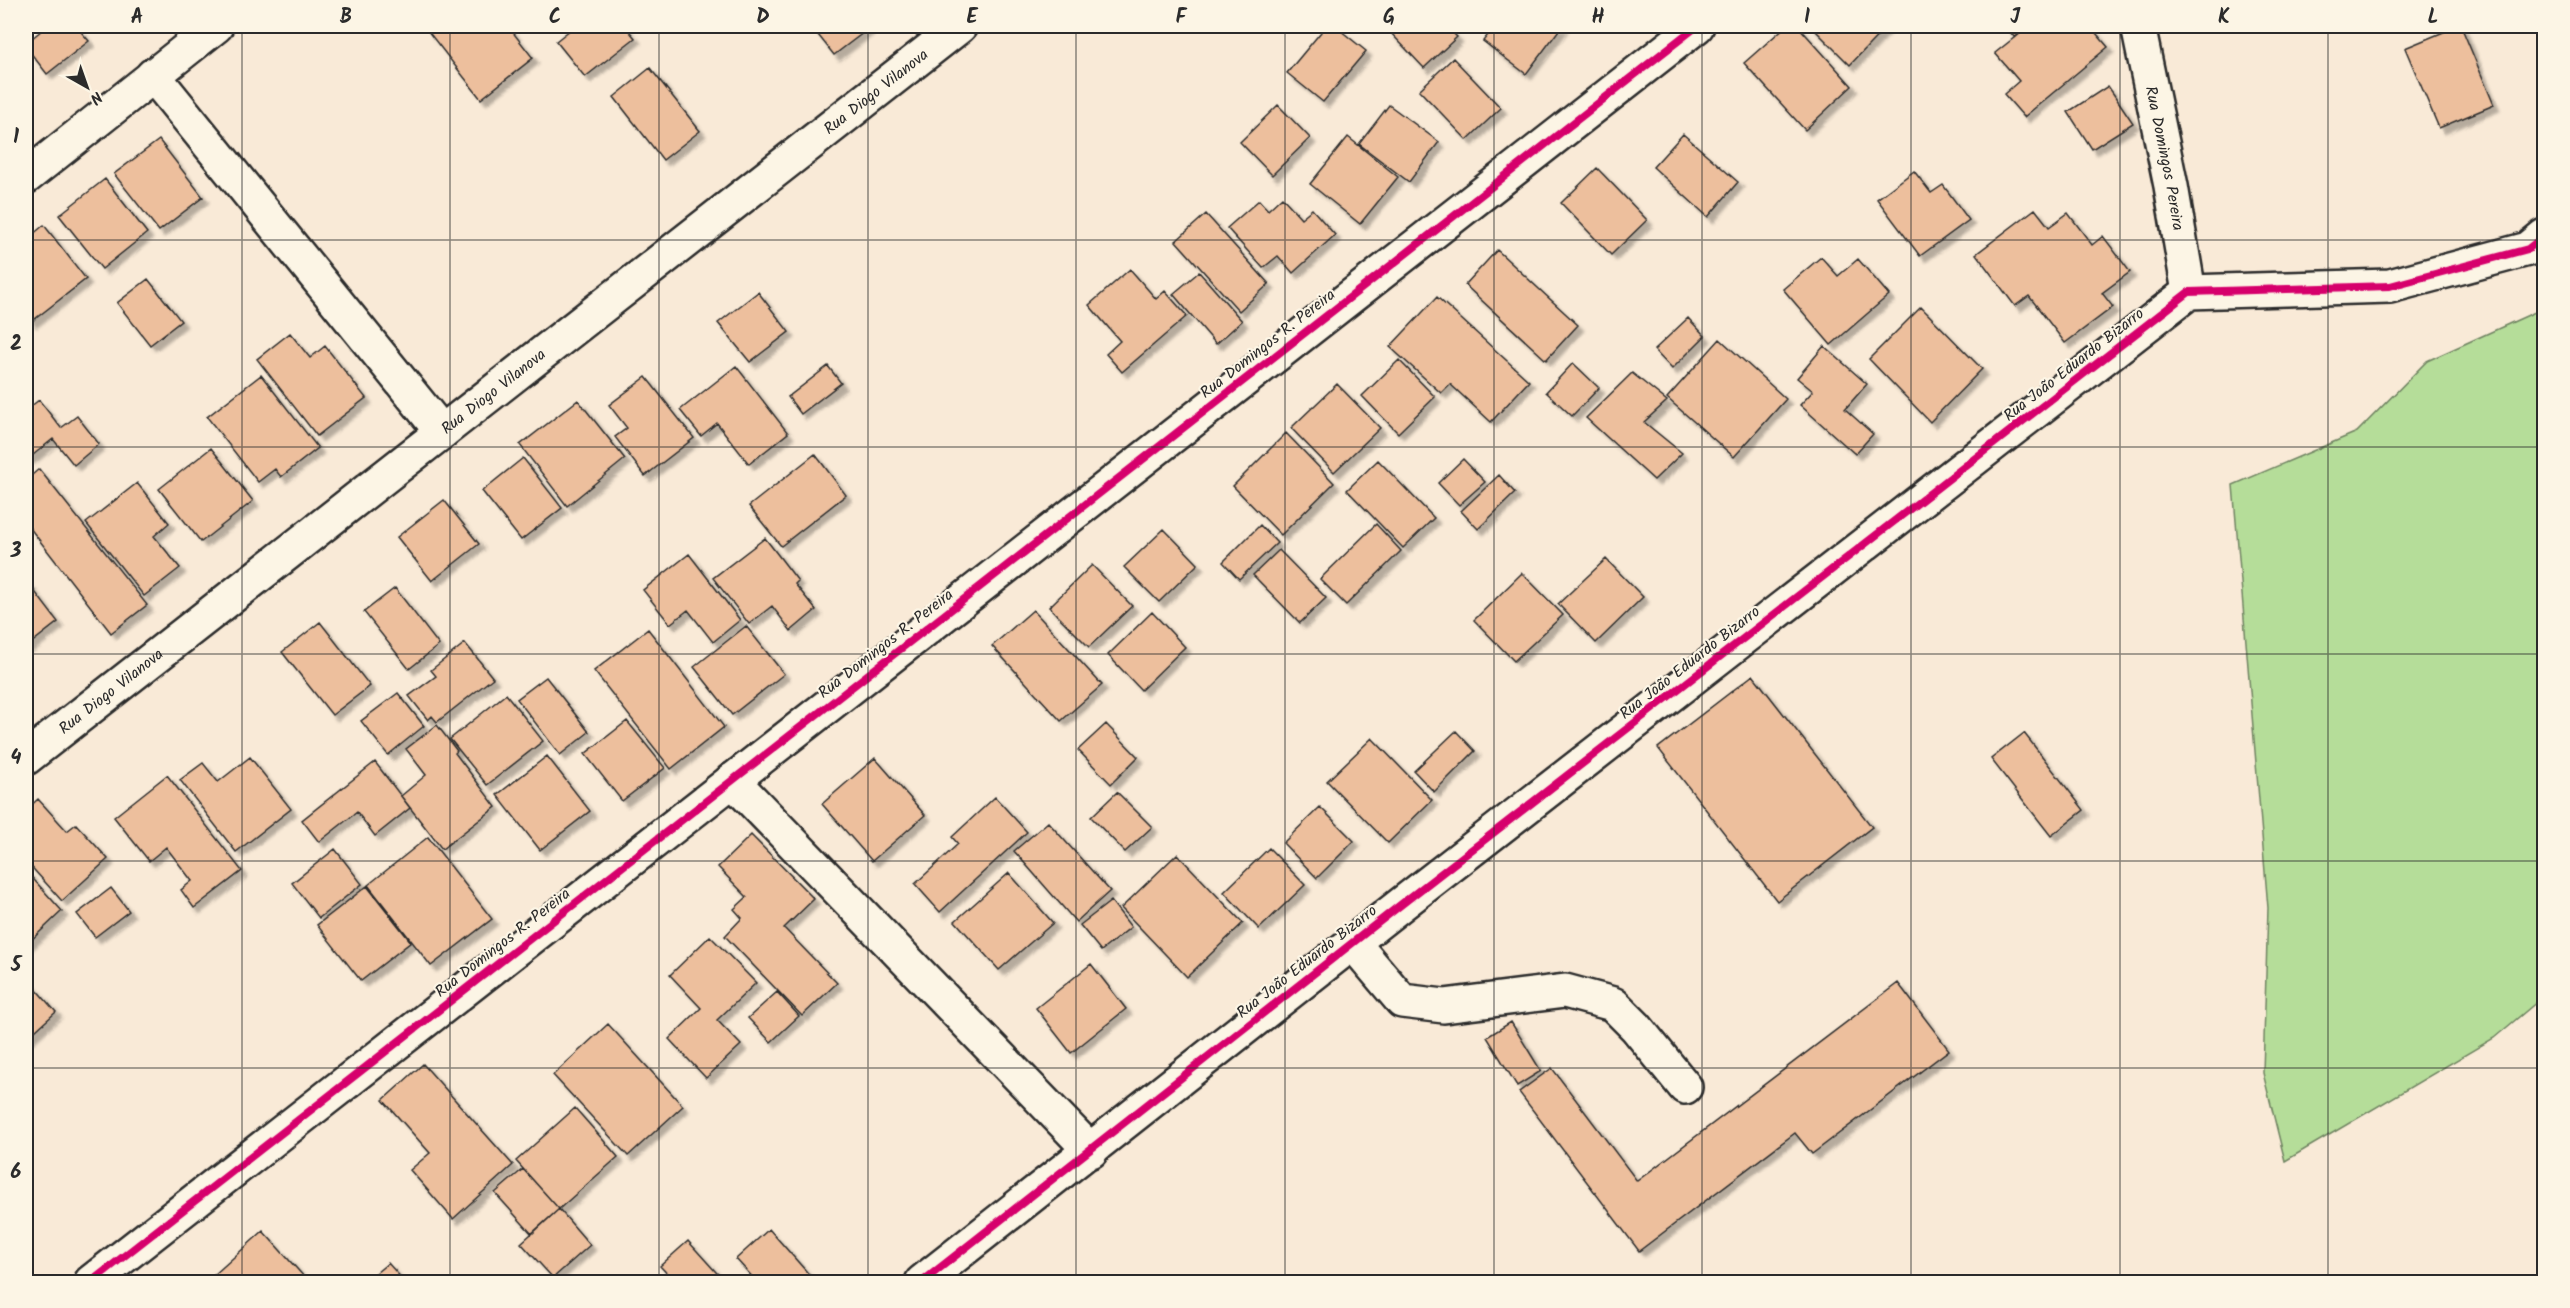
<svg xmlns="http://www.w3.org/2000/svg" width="2570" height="1308" font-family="Kalam,sans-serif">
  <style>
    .green { fill: #b5dd99; stroke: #708462; stroke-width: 1.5 }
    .building { fill: #edbf9d; stroke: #2b2b2b; stroke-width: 1.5; filter: url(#shadow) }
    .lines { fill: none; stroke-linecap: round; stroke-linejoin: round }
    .minor-casing { stroke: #2b2b2b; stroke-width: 38 }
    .minor { stroke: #fcf5e5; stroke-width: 33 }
    .cycleway-casing { stroke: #fcf5e5; stroke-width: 11 }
    .cycleway { stroke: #d6006c; stroke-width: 8 }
    .grid { fill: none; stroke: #2b2b2b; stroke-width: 1.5; stroke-opacity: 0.55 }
    .labels { text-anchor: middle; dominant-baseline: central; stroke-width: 4.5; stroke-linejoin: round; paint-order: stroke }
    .street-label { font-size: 16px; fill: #2b2b2b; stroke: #fcf5e5 }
    .neatline { fill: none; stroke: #2b2b2b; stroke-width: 2 }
    .grid-label { font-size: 20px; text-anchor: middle; font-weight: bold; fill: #2b2b2b }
  </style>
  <defs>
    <filter id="shadow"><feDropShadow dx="5.5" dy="5.5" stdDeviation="1.5" flood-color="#0004"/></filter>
  </defs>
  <rect width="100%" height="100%" fill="#f9ead7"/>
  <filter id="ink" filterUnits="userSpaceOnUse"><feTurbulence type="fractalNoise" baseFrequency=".0167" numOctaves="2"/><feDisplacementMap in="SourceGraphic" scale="12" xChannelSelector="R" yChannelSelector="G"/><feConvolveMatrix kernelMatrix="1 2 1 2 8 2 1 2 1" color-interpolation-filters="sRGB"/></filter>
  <g filter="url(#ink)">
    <path class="green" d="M 2544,308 L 2544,996 L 2494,1038 L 2285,1161 L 2263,1073 L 2268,908 L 2233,485 L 2357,432 L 2427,361 Z"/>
    <path class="building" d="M 47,26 L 76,26 L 89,41 L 47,74 L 26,47 L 26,43 Z
      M 433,26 L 508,26 L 533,58 L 481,99 L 427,30 Z
      M 575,26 L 625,26 L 635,38 L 585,77 L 556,41 Z
      M 811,26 L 872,26 L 834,55 Z
      M 1326,26 L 1335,26 L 1366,51 L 1323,102 L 1287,73 Z
      M 1397,26 L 1446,26 L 1457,37 L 1424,68 L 1390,32 Z
      M 1495,26 L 1562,26 L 1526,74 L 1483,41 Z
      M 1786,26 L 1798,26 L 1852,86 L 1805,130 L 1744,63 Z
      M 1811,26 L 1887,26 L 1850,65 Z
      M 2005,26 L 2029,26 L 2015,38 Z
      M 2029,26 L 2090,26 L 2108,47 L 2024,117 L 2004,94 L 2019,81 L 1995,53 Z
      M 2458,26 L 2461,26 L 2494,105 L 2439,128 L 2405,48 Z
      M 1453,58 L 1501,108 L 1467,140 L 1419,90 Z
      M 650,68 L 700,131 L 663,160 L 614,97 Z
      M 2108,86 L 2133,123 L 2092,149 L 2068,112 Z
      M 1278,105 L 1310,138 L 1272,175 L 1240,142 Z
      M 1389,105 L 1439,142 L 1409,182 L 1359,144 Z
      M 1683,134 L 1738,182 L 1708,217 L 1653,167 Z
      M 1348,137 L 1398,177 L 1360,224 L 1310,184 Z
      M 159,140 L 203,197 L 159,231 L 114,174 Z
      M 1597,168 L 1647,220 L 1611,255 L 1561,203 Z
      M 1914,171 L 1931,193 L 1943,185 L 1969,220 L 1920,256 L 1877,199 Z
      M 105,179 L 147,233 L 102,269 L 59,215 Z
      M 1282,197 L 1301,218 L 1312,209 L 1335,235 L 1293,273 L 1278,256 L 1263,268 L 1227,228 L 1259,200 L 1268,210 Z
      M 2035,209 L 2049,227 L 2068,213 L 2092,245 L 2103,236 L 2130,272 L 2102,293 L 2113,307 L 2065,343 L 2029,296 L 2015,306 L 1976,254 Z
      M 1206,214 L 1269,284 L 1239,311 L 1176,241 Z
      M 44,225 L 86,279 L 31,322 L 26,315 L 26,240 Z
      M 1497,250 L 1578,325 L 1546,360 L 1465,285 Z
      M 1821,257 L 1838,276 L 1858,259 L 1889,295 L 1831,345 L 1783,289 Z
      M 1130,269 L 1156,299 L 1165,291 L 1187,316 L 1122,372 L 1106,354 L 1120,341 L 1089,305 Z
      M 1199,272 L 1242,321 L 1216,344 L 1173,294 Z
      M 148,279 L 181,321 L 150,345 L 117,303 Z
      M 758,292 L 789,332 L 750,362 L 718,323 Z
      M 1437,297 L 1529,381 L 1491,422 L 1450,384 L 1441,393 L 1390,347 Z
      M 1921,307 L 1982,369 L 1930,422 L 1869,359 Z
      M 1688,318 L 1705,336 L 1672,369 L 1654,350 Z
      M 290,333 L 310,358 L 325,346 L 366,398 L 317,436 L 257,359 Z
      M 1720,339 L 1786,399 L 1734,457 L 1667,398 Z
      M 1824,346 L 1867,384 L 1845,409 L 1873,434 L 1855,454 L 1800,405 L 1813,391 L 1797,378 Z
      M 1399,360 L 1435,397 L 1398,433 L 1362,396 Z
      M 1573,363 L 1599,388 L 1572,416 L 1546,392 Z
      M 736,366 L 788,433 L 749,464 L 717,423 L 701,436 L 680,410 Z
      M 828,366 L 841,383 L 801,414 L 788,397 Z
      M 1632,373 L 1667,401 L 1644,422 L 1682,453 L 1654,480 L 1586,418 Z
      M 261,375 L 318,448 L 281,477 L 275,469 L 258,482 L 207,417 Z
      M 646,377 L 694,438 L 645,476 L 615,437 L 627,428 L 609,405 Z
      M 1337,384 L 1380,428 L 1334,472 L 1291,428 Z
      M 39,400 L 61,428 L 77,416 L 99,444 L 74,465 L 53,439 L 28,459 L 26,456 L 26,410 Z
      M 578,400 L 625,459 L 567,506 L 520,445 Z
      M 1286,433 L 1334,483 L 1281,535 L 1233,486 Z
      M 211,448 L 253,501 L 201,542 L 159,489 Z
      M 815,454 L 846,495 L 781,546 L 749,506 Z
      M 523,458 L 562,508 L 521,540 L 482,491 Z
      M 1463,459 L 1485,482 L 1459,505 L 1438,483 Z
      M 1378,460 L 1434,518 L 1403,548 L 1347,490 Z
      M 39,469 L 147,605 L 111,633 L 26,523 L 26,480 Z
      M 1499,475 L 1515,493 L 1478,529 L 1461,511 Z
      M 137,483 L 169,523 L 154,536 L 180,568 L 144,596 L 86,523 Z
      M 444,500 L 479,544 L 432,581 L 397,537 Z
      M 1376,524 L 1401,551 L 1346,605 L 1320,579 Z
      M 1260,525 L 1277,543 L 1239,579 L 1223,562 Z
      M 1164,529 L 1198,564 L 1159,602 L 1124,567 Z
      M 765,538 L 798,581 L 795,584 L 816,610 L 791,631 L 772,606 L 749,624 L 713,578 Z
      M 1279,550 L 1326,598 L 1300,623 L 1253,575 Z
      M 689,554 L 740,620 L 713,642 L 688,610 L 670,624 L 643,590 Z
      M 1606,559 L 1643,597 L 1596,643 L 1558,604 Z
      M 1092,565 L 1132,606 L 1089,647 L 1049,607 Z
      M 1522,573 L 1563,615 L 1514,661 L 1474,620 Z
      M 26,580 L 58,622 L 26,647 Z
      M 395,588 L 439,645 L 409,669 L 364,612 Z
      M 1033,610 L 1102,685 L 1061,721 L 992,646 Z
      M 1152,612 L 1185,647 L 1141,690 L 1108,655 Z
      M 320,622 L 370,686 L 332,715 L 282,652 Z
      M 746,626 L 784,674 L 732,715 L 694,667 Z
      M 648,629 L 724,727 L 671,769 L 594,671 Z
      M 465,643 L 493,678 L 437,722 L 432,716 L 428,720 L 409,696 L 436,676 L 431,670 Z
      M 1753,675 L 1872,827 L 1777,901 L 1658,748 Z
      M 546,677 L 589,732 L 560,755 L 517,699 Z
      M 398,693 L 424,726 L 388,755 L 361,721 Z
      M 506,694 L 543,741 L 487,785 L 450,739 Z
      M 627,721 L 665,768 L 622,801 L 585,754 Z
      M 1106,724 L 1138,757 L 1111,784 L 1078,750 Z
      M 437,725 L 457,751 L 455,753 L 496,807 L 442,849 L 401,796 L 426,775 L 406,749 Z
      M 1456,731 L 1475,751 L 1434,792 L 1414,771 Z
      M 2024,733 L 2084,810 L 2051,836 L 1991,759 Z
      M 1372,738 L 1432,800 L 1388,843 L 1327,781 Z
      M 547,756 L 590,811 L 540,850 L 497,795 Z
      M 250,757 L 291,809 L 236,852 L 180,780 L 203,763 L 218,782 Z
      M 875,758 L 925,815 L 872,861 L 822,804 Z
      M 375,762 L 410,808 L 375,836 L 357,812 L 319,842 L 302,820 Z
      M 167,775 L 242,871 L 194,908 L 181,890 L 192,881 L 166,847 L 149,861 L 114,817 Z
      M 1117,792 L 1152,827 L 1125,852 L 1091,817 Z
      M 995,797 L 1027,832 L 940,912 L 915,884 L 958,844 L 952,837 Z
      M 38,799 L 67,831 L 76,824 L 108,859 L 62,901 L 26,861 L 26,810 Z
      M 1320,807 L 1354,841 L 1317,878 L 1283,843 Z
      M 1048,822 L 1110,891 L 1076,922 L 1014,851 Z
      M 751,835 L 814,899 L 784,928 L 837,983 L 802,1016 L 725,936 L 742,918 L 734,909 L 747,897 L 718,867 Z
      M 428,837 L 492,919 L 431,966 L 368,885 Z
      M 1269,848 L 1305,885 L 1259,929 L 1224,892 Z
      M 335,849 L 362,884 L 319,918 L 292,883 Z
      M 1177,854 L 1243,923 L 1187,977 L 1121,908 Z
      M 26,871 L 62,911 L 26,945 Z
      M 1009,873 L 1053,923 L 999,970 L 955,921 Z
      M 367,886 L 411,942 L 361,981 L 317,925 Z
      M 111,888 L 129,911 L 95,937 L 77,914 Z
      M 1111,901 L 1131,927 L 1101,951 L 1080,925 Z
      M 710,936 L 756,983 L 717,1020 L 741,1045 L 706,1078 L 669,1039 L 701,1008 L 670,975 Z
      M 1091,964 L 1126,1009 L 1071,1053 L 1036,1008 Z
      M 26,978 L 56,1012 L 26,1039 Z
      M 1898,983 L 1949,1050 L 1812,1154 L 1795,1133 L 1639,1251 L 1519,1092 L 1552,1068 L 1637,1181 Z
      M 777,992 L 799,1016 L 771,1042 L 748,1018 Z
      M 1511,1022 L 1541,1071 L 1517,1086 L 1487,1037 Z
      M 608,1024 L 683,1106 L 628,1156 L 553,1075 Z
      M 423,1064 L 513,1165 L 453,1219 L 410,1170 L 430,1153 L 383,1100 Z
      M 575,1108 L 618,1157 L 559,1209 L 516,1161 Z
      M 523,1169 L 559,1209 L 532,1234 L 495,1193 Z
      M 559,1209 L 590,1245 L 553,1278 L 521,1243 Z
      M 769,1229 L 813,1279 L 809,1282 L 757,1282 L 736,1259 Z
      M 263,1231 L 306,1279 L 303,1282 L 220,1282 L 214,1275 Z
      M 688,1241 L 725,1282 L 675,1282 L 660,1266 Z
      M 388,1263 L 405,1282 L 365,1282 Z"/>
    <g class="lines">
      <g class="minor-casing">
        <g id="minor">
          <path id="s1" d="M 2138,26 L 2171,186 L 2189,292"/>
          <path d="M 153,75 L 442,432"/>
          <path d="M 26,177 L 216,26"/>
          <path id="s2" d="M 26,758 L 960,26"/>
          <path d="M 732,780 L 1091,1151"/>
          <path d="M 1353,943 L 1402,1001 L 1444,1006 L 1565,991 L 1613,1004 L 1636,1027 L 1685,1087"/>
          <path d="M 91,1282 L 1697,26"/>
          <path d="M 922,1282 L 1403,903 L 2189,292 L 2390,286 L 2528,249 L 2544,236"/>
        </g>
      </g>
      <use href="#minor" class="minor"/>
      <g class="cycleway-casing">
        <path id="cycleway" d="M 91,1282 L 1697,26
          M 922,1282 L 1403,903 L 2189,292 L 2390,286 L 2528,249 L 2544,236"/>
      </g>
      <use href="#cycleway" class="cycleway"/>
    </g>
  </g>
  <path class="grid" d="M 242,26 L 242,1282M 450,26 L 450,1282M 659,26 L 659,1282M 868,26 L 868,1282M 1076,26 L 1076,1282M 1285,26 L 1285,1282M 1494,26 L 1494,1282M 1702,26 L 1702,1282M 1911,26 L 1911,1282M 2120,26 L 2120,1282M 2328,26 L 2328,1282M 26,240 L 2544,240M 26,447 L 2544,447M 26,654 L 2544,654M 26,861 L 2544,861M 26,1068 L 2544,1068"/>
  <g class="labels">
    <g class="street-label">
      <text stroke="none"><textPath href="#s2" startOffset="1080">Rua Diogo Vilanova</textPath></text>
      <text stroke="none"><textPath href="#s1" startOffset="135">Rua Domingos Pereira</textPath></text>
      <text transform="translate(1268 344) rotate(-38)">Rua Domingos R. Pereira</text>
      <text transform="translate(2074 365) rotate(-38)">Rua João Eduardo Bizarro</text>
      <text stroke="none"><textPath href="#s2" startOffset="594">Rua Diogo Vilanova</textPath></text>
      <text transform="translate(886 644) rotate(-38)">Rua Domingos R. Pereira</text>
      <text transform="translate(1690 663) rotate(-38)">Rua João Eduardo Bizarro</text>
      <text stroke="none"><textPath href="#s2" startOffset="108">Rua Diogo Vilanova</textPath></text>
      <text transform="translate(503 943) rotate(-38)">Rua Domingos R. Pereira</text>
      <text transform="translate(1307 962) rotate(-38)">Rua João Eduardo Bizarro</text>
    </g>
  </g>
  <rect width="2570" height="1308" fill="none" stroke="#fcf5e5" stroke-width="66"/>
  <g transform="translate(87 87) rotate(140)" stroke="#fcf5e5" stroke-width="4.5" paint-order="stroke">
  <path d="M0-4.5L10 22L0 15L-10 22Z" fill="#2b2b2b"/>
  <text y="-9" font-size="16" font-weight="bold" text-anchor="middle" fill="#2b2b2b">N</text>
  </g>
  <rect x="33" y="33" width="2504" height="1242" class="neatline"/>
  <g class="grid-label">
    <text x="137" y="23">A</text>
    <text x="346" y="23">B</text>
    <text x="555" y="23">C</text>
    <text x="763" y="23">D</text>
    <text x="972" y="23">E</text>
    <text x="1181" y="23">F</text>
    <text x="1389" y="23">G</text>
    <text x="1598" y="23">H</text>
    <text x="1807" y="23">I</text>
    <text x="2015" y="23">J</text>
    <text x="2224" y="23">K</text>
    <text x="2433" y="23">L</text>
    <text x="16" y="143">1</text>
    <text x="16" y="350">2</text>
    <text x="16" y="557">3</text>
    <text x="16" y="764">4</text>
    <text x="16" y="971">5</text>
    <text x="16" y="1178">6</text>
  </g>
</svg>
